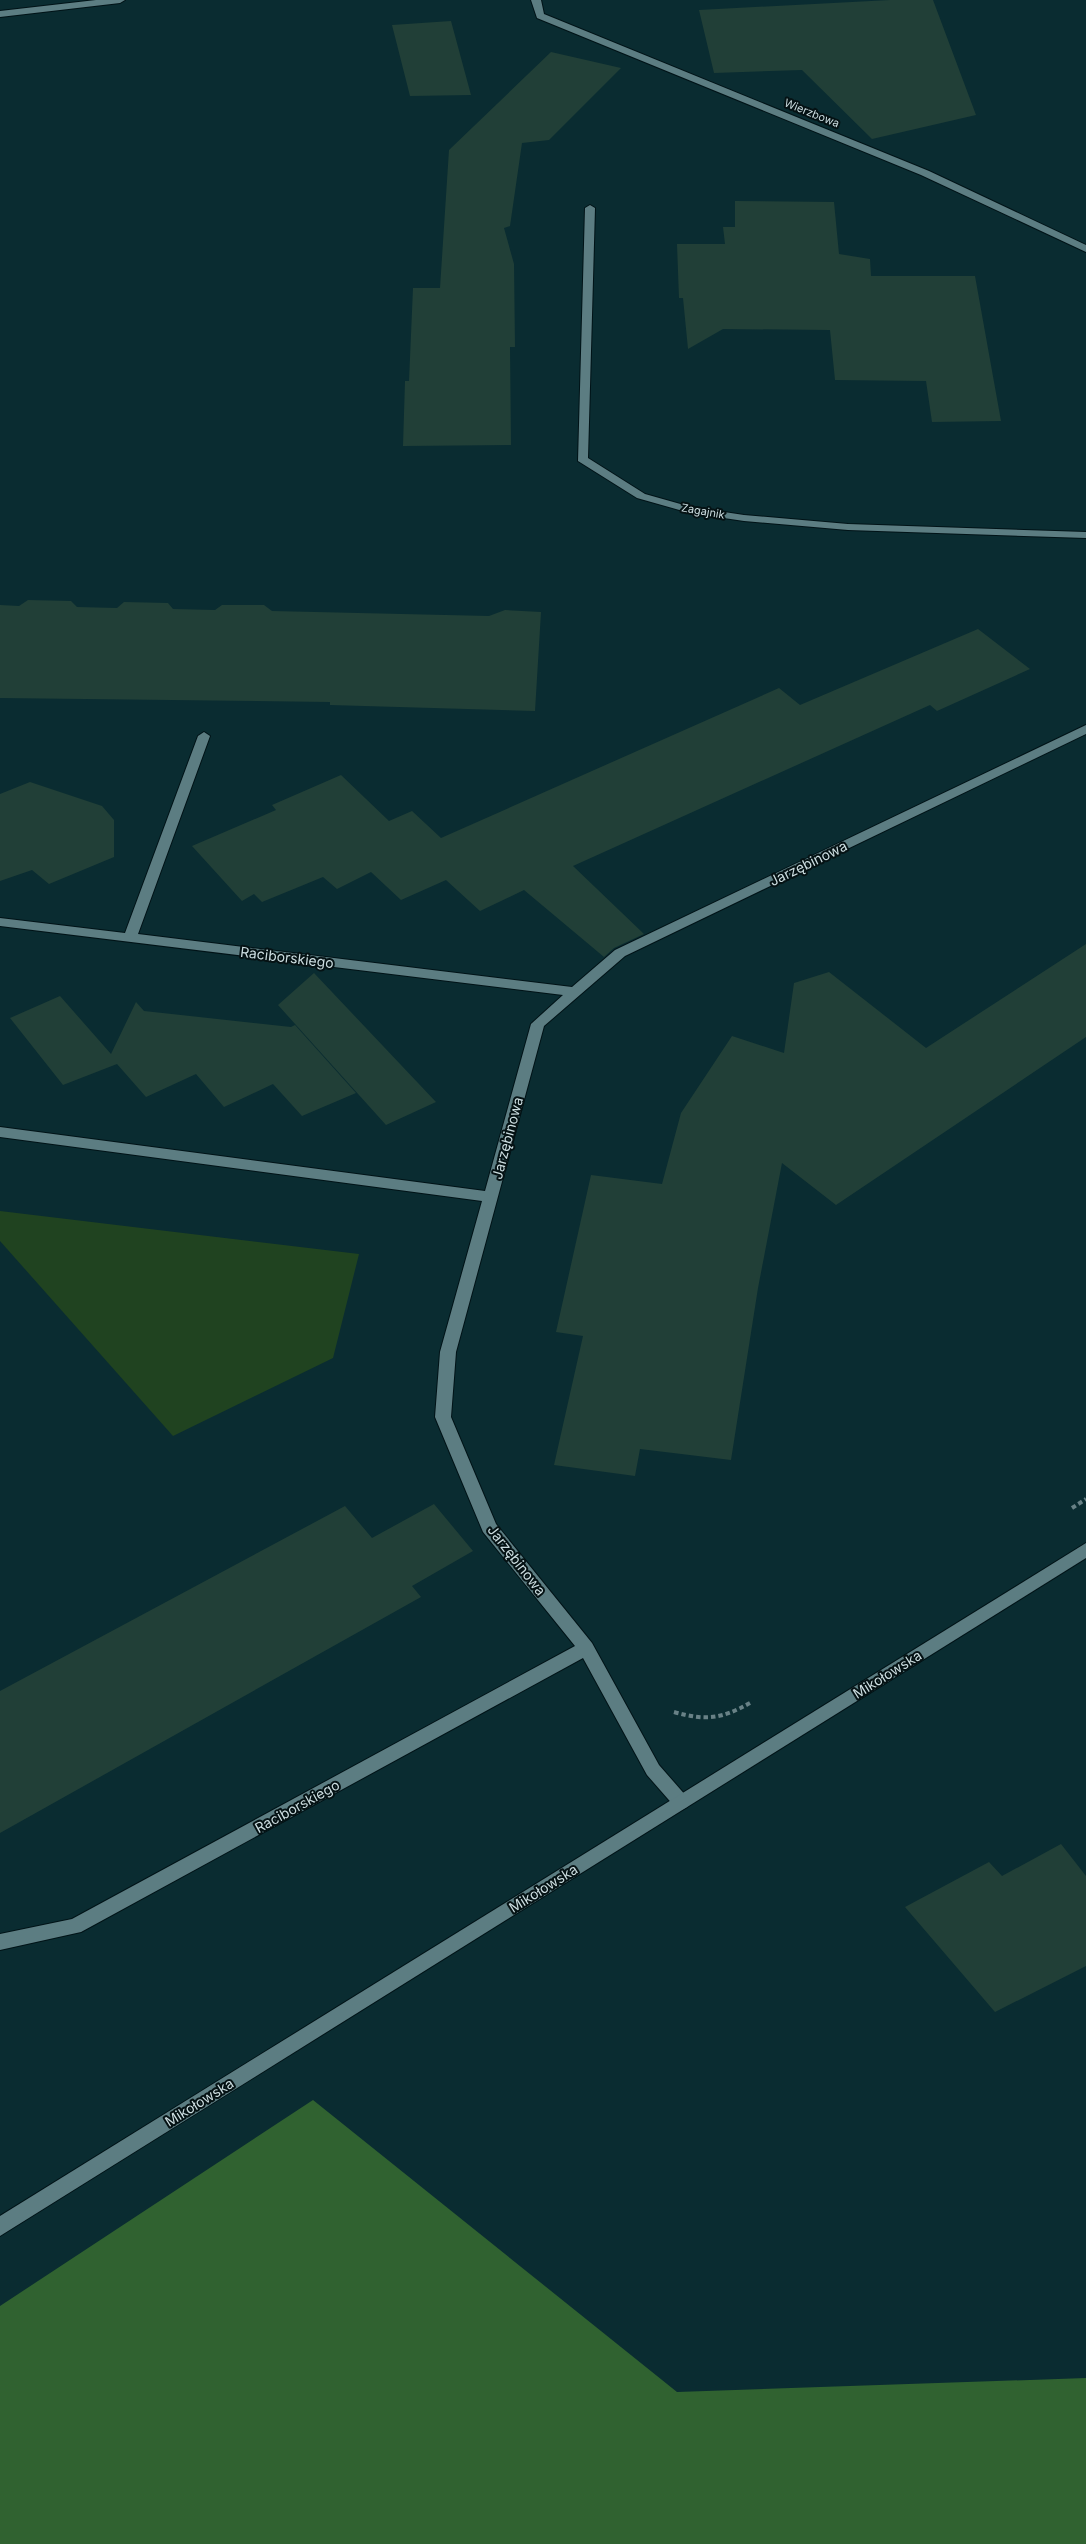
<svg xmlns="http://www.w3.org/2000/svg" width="1086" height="2544" font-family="Inter,sans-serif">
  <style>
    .green { fill: #204320 }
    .forest { fill: #306230 }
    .building { fill: #213f37 }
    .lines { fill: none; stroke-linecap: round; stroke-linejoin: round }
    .minor-casing { stroke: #001317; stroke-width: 2 }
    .tertiary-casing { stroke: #001317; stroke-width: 2 }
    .path { stroke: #688186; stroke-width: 4; stroke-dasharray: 4.5 3; stroke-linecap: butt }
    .minor { fill: #5c7d82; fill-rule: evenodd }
    .tertiary { fill: #5c7d82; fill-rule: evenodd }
    .labels { text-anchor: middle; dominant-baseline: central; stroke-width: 4; stroke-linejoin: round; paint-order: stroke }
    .far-street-label { font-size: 11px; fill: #ccdde0; stroke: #051214 }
    .street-label { font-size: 14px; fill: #ccdde0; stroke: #051214 }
  </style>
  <rect width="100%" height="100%" fill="#0a2c31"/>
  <path class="green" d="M 0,1211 L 359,1254 L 333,1358 L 173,1436 L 0,1241 Z"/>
  <path class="forest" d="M 313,2100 L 677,2392 L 1086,2378 L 1086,2544 L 0,2544 L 0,2306 Z"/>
  <path class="building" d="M 890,0 L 933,0 L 976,115 L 872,139 L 802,70 L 714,73 L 699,10 Z
    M 451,21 L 471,95 L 410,96 L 392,25 Z
    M 551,52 L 621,68 L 549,140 L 522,143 L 510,226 L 504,228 L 514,264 L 515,347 L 510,347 L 511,445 L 403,446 L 405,381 L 409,381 L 413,288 L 440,288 L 449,150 Z
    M 735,201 L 834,202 L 839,254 L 870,259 L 871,276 L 975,276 L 1001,421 L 932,422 L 926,381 L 835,380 L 830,330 L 723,329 L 688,349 L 683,298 L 679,298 L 677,244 L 725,244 L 723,227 L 735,227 Z
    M 28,600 L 71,601 L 77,607 L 117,608 L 124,602 L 168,603 L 173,609 L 215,610 L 222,605 L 264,605 L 272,611 L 489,616 L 505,610 L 541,612 L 535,711 L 330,705 L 330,702 L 0,698 L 0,605 L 19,606 Z
    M 978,629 L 1030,669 L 937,711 L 930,705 L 573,866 L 644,934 L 614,948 L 604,957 L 524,890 L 480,911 L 446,880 L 401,900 L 371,872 L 337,889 L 323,877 L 262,902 L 254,894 L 242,901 L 192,846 L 276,810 L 272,805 L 341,775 L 389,821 L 412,811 L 441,838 L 779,688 L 800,705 Z
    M 30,782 L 102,806 L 114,820 L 114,857 L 49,884 L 32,870 L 0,881 L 0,794 Z
    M 1086,944 L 1086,1037 L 836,1205 L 782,1163 L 758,1288 L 731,1460 L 640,1449 L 635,1476 L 554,1465 L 583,1336 L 556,1332 L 591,1175 L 662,1184 L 681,1113 L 732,1036 L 784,1053 L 794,983 L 829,972 L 926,1048 Z
    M 314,973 L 436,1102 L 386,1125 L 278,1005 Z
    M 60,996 L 111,1054 L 136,1002 L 144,1011 L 291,1027 L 295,1025 L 356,1093 L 302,1116 L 273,1084 L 224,1107 L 196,1074 L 146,1097 L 117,1064 L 63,1085 L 10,1018 Z
    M 434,1504 L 473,1551 L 412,1586 L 421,1597 L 0,1833 L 0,1691 L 345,1506 L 372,1538 Z
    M 1061,1844 L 1086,1876 L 1086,1966 L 995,2012 L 905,1907 L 989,1862 L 1002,1876 Z"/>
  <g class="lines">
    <g class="minor-casing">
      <path id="minor" d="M 96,0 L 125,0 L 120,3 L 0,17 L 0,11 Z
        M 531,0 L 541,0 L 544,14 L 929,171 L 1086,245 L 1086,252 L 921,175 L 537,18 Z
        M 590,205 L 595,208 L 588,458 L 645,494 L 691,507 L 744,515 L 848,524 L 1086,532 L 1086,538 L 848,530 L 744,521 L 690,513 L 637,498 L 578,461 L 585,208 Z
        M 1086,725 L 1086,734 L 625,956 L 544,1026 L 456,1352 L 451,1417 L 496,1524 L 592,1643 L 659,1765 L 687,1797 L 690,1802 L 687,1807 L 681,1810 L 675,1807 L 647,1775 L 583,1658 L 81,1932 L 0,1950 L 0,1934 L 72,1919 L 575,1646 L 483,1532 L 435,1417 L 440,1352 L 482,1201 L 0,1137 L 0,1127 L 485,1191 L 531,1024 L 563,995 L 0,926 L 0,918 L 125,933 L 198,736 L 204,732 L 210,736 L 138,934 L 572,987 L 615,950 Z"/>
    </g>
    <g class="tertiary-casing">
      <path id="tertiary" d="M 1086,1543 L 1086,1558 L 0,2236 L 0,2216 Z"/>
    </g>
    <path class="path" d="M 1072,1508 L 1086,1499
      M 674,1712 C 706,1721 721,1719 750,1703"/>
    <use href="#minor" class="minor"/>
    <use href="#tertiary" class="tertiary"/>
  </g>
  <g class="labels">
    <g class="far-street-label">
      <text transform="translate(812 113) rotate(22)">Wierzbowa</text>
      <text transform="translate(703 511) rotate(10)">Zagajnik</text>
    </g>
    <g class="street-label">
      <text transform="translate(808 863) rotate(-26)">Jarzębinowa</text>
      <text transform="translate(287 957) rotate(7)">Raciborskiego</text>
      <text transform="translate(507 1138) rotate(-75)">Jarzębinowa</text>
      <text transform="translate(517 1560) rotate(52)">Jarzębinowa</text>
      <text transform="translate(887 1674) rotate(-32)">Mikołowska</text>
      <text transform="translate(297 1806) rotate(-29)">Raciborskiego</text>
      <text transform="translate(543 1888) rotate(-32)">Mikołowska</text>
      <text transform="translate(199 2102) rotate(-32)">Mikołowska</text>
    </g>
  </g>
</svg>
